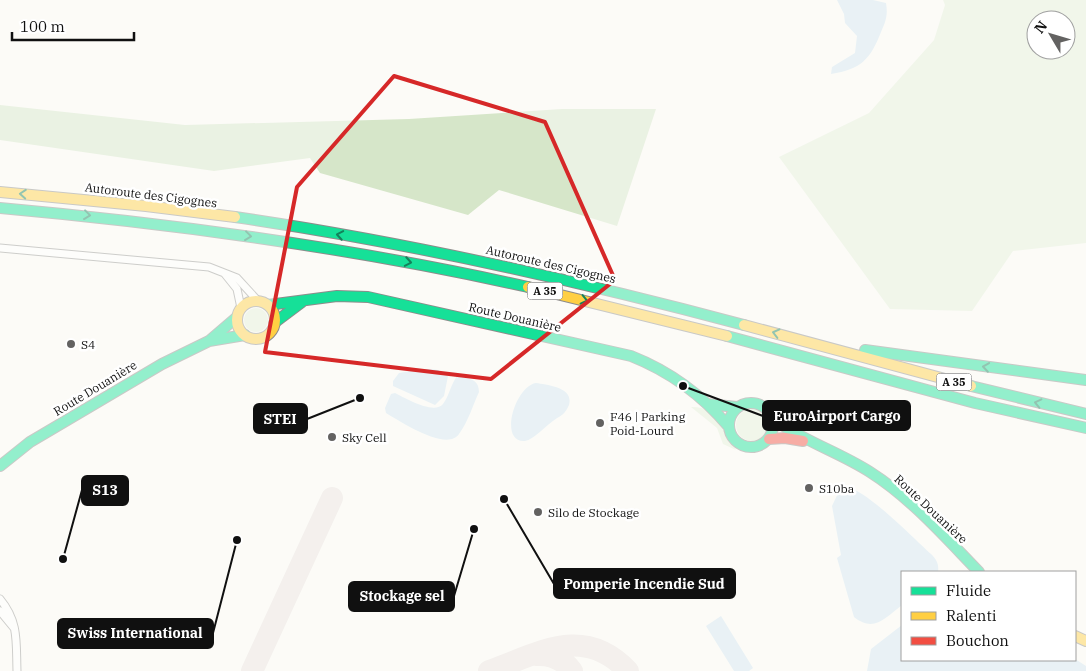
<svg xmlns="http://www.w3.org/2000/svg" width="1086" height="671" font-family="'IBM Plex Serif',serif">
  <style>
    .green { fill: #e5efda; fill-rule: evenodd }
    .forest { fill: #d6e6c9 }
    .water { fill: #d2e5f1 }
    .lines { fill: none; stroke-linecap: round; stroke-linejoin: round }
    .taxiway { stroke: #eae2df; stroke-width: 22 }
    .street-casing { stroke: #969694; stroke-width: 9 }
    .fast-casing { stroke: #8d8c8b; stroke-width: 12 }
    .slow-casing { stroke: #8d8c8b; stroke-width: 12 }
    .jam-casing { stroke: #8d8c8b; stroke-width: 12 }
    .street { stroke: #fffefe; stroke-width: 7 }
    .fast { stroke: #16e098; stroke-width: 10 }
    .slow { stroke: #ffcf43; stroke-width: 10 }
    .jam { stroke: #f24e42; stroke-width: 10 }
    .oneway { stroke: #13825b }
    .marked { fill: none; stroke: #d62828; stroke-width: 4; stroke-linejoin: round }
    .poi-dot { fill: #636261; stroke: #fff; stroke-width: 2 }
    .labels { text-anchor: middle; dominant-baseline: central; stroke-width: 5; stroke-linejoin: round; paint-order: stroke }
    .shield { fill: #fff; stroke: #585858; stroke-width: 1 }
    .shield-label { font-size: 11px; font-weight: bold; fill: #101010 }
    .street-label { font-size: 12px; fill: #101010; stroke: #fff }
    .poi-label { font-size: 12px; fill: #101010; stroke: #fff; text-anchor: start }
    .leader { fill: none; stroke: #101010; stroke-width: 2 }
    .callout-dot { fill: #101010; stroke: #fff; stroke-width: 2 }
    .callout { fill: #101010; stroke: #101010; stroke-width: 2 }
    .callout-label { font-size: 14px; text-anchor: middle; font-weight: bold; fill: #fff }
  </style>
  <rect width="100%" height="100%" fill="#fcfbf7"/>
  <path class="green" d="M 943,0 L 1086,0 L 1086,243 L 1013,251 L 972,311 L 890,309 L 779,157 L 869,113 L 934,40 L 945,5 ZM 1036,20 L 1066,20 L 1066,50 L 1036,50 Z
    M244 320a12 12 0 1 1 24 0a12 12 0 1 1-24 0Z
    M 691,407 C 718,406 722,431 736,450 L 723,444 L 717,428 Z
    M736 425a16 16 0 1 1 32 0a16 16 0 1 1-32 0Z"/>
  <path class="forest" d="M 0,105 L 185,125 L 409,119 L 562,109 L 656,109 L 617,226 L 499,190 L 468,215 L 320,173 L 310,158 L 214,171 L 0,140 Z"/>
  <path class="water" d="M 837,0 L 873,0 L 886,3 C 888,15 886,21 881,32 C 870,60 861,69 831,74 L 832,67 L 855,53 L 857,36 L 845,23 L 844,14 Z
    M 422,369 L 438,370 L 448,376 L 444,396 L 435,405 L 393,386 L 393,381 L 399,373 Z
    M 457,376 C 469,378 479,379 479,392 C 473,405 468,422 459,434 C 447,452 401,422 386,413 L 385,408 L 391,394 L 395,393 C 405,398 434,415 443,404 C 449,396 451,384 457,376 Z
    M 536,383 C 547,385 574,387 569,405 C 567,410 563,415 559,417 C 549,422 534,440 525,441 C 498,443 515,386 536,383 Z
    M 846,487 C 866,489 914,539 931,554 C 937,560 939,564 938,572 L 902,572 L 902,605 C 885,618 874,633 854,617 L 837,558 L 841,555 L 832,506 L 840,489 Z
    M 721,616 L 753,668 L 749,671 L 734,671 L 706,626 Z
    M 902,625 L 902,660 L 1075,659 L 1086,666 L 1086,671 L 867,671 L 871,649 Z"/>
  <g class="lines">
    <path class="taxiway" d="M 536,655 C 551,654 563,659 572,671
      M 252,671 L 332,498
      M 489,671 C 540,653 583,624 628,671"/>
    <g class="street-casing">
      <path id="street" d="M 0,248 L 209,267 L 237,278 L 258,301
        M 225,274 L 237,289 L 241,308
        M 0,599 C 19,622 16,642 17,671
        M 0,611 L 14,628"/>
    </g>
    <g class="fast-casing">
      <path id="fast" d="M 0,208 C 178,224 354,248 528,287
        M 235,217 C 407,242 575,280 744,325
        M 268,305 L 337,296 L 368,297 L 631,356 C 669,371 703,396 729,427
        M 274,323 L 302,302
        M 727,336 L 975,403 L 1086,428
        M 209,341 L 237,317
        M 865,350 L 1086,380
        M 971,386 L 1086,414
        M729 425a22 22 0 1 1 44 0a22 22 0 1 1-44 0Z
        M 707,404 L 737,407
        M 773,419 C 803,441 839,452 870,472 C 911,498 945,537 979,572
        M 0,466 L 30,442 L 162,364 L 209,341 L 245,335"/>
    </g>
    <g class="slow-casing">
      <path id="slow" d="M 0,192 L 146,206 L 235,217
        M 528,287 L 727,336
        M237 320a19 19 0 1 1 38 0a19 19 0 1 1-38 0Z
        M 744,325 L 971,386
        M 1075,636 L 1086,641"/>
    </g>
    <g class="jam-casing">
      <path id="jam" d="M 769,439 L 785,438 L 803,441"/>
    </g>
    <use href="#street" class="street"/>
    <use href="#fast" class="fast"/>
    <use href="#slow" class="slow"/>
    <use href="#jam" class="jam"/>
  </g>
  <defs><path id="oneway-chevron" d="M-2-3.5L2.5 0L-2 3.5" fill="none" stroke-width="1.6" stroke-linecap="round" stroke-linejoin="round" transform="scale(1.25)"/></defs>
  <g class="oneway">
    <use href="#oneway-chevron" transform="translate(23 194) rotate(-176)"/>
    <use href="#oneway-chevron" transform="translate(87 215) rotate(7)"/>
    <use href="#oneway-chevron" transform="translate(340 235) rotate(-170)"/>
    <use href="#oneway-chevron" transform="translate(248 236) rotate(7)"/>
    <use href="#oneway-chevron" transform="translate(408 262) rotate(10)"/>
    <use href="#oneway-chevron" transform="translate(584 300) rotate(13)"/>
    <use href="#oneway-chevron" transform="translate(776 333) rotate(-166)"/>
    <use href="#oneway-chevron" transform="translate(986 367) rotate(-172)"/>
    <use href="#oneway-chevron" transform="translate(1038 403) rotate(-167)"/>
  </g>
  <path d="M0 0H1086V671H0ZM 394,76 L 545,122 L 615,280 L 491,379 L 265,352 L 297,187 Z" fill="#fcfbf7" fill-opacity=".55" fill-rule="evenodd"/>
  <path class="marked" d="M 394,76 L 545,122 L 615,280 L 491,379 L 265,352 L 297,187 Z"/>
  <g class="poi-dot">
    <circle cx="71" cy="344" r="5"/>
    <circle cx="600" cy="423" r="5"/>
    <circle cx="332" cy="437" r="5"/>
    <circle cx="809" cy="488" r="5"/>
    <circle cx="538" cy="512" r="5"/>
  </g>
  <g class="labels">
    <g class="shield">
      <rect x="527.5" y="282.5" width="35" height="17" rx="4"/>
      <rect x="936.5" y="373.5" width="35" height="17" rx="4"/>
    </g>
    <g class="shield-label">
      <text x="545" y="291">A 35</text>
      <text x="954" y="382">A 35</text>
    </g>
    <g class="street-label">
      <text transform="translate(151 195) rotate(7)">Autoroute des Cigognes</text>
      <text transform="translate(551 264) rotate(13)">Autoroute des Cigognes</text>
      <text transform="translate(515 317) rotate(13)">Route Douanière</text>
      <text transform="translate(95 388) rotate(-31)">Route Douanière</text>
      <text transform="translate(931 509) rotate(43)">Route Douanière</text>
    </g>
    <g class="poi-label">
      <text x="81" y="344">S4</text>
      <text x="610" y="416">F46 | Parking<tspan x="610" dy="14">Poid-Lourd</tspan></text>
      <text x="342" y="437">Sky Cell</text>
      <text x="819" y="488">S10ba</text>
      <text x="548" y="512">Silo de Stockage</text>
    </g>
  </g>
  <path class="leader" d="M683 386L763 416M360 398L307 419M63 559L82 490M504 499L554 584M474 529L454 596M237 540L213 633"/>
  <g class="callout-dot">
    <circle cx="683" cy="386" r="5"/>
    <circle cx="360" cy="398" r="5"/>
    <circle cx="63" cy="559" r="5"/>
    <circle cx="504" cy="499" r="5"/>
    <circle cx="474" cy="529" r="5"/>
    <circle cx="237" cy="540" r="5"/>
  </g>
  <g class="callout">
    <rect x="763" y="401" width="147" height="29" rx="5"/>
    <rect x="254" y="404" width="53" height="29" rx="5"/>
    <rect x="82" y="476" width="46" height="29" rx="5"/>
    <rect x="554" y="569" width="181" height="29" rx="5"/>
    <rect x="349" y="582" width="105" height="29" rx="5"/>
    <rect x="58" y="619" width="155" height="29" rx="5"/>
  </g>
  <g class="callout-label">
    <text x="837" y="421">EuroAirport Cargo</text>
    <text x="280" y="424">STEI</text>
    <text x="105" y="495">S13</text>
    <text x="644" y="589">Pomperie Incendie Sud</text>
    <text x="402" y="601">Stockage sel</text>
    <text x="135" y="638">Swiss International</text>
  </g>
  <rect x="901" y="571" width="175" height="90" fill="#ffffff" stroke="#9f9f9f"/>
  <rect x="911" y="587" width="25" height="8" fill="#16e098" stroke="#9f9f9f"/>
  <text x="946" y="596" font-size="15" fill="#101010">Fluide</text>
  <rect x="911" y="612" width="25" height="8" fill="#ffcf43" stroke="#9f9f9f"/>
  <text x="946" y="621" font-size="15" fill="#101010">Ralenti</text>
  <rect x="911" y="637" width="25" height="8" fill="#f24e42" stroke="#9f9f9f"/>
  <text x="946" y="646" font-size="15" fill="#101010">Bouchon</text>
  <g transform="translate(1051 35) rotate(308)"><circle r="24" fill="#ffffff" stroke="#9f9f9f"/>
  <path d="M0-4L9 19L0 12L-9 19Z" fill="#636261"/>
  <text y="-8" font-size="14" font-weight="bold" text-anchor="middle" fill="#101010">N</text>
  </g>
  <path d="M12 32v8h122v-8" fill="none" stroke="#101010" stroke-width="2.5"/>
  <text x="20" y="32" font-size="15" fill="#101010" stroke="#ffffff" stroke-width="4" paint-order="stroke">100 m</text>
</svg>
